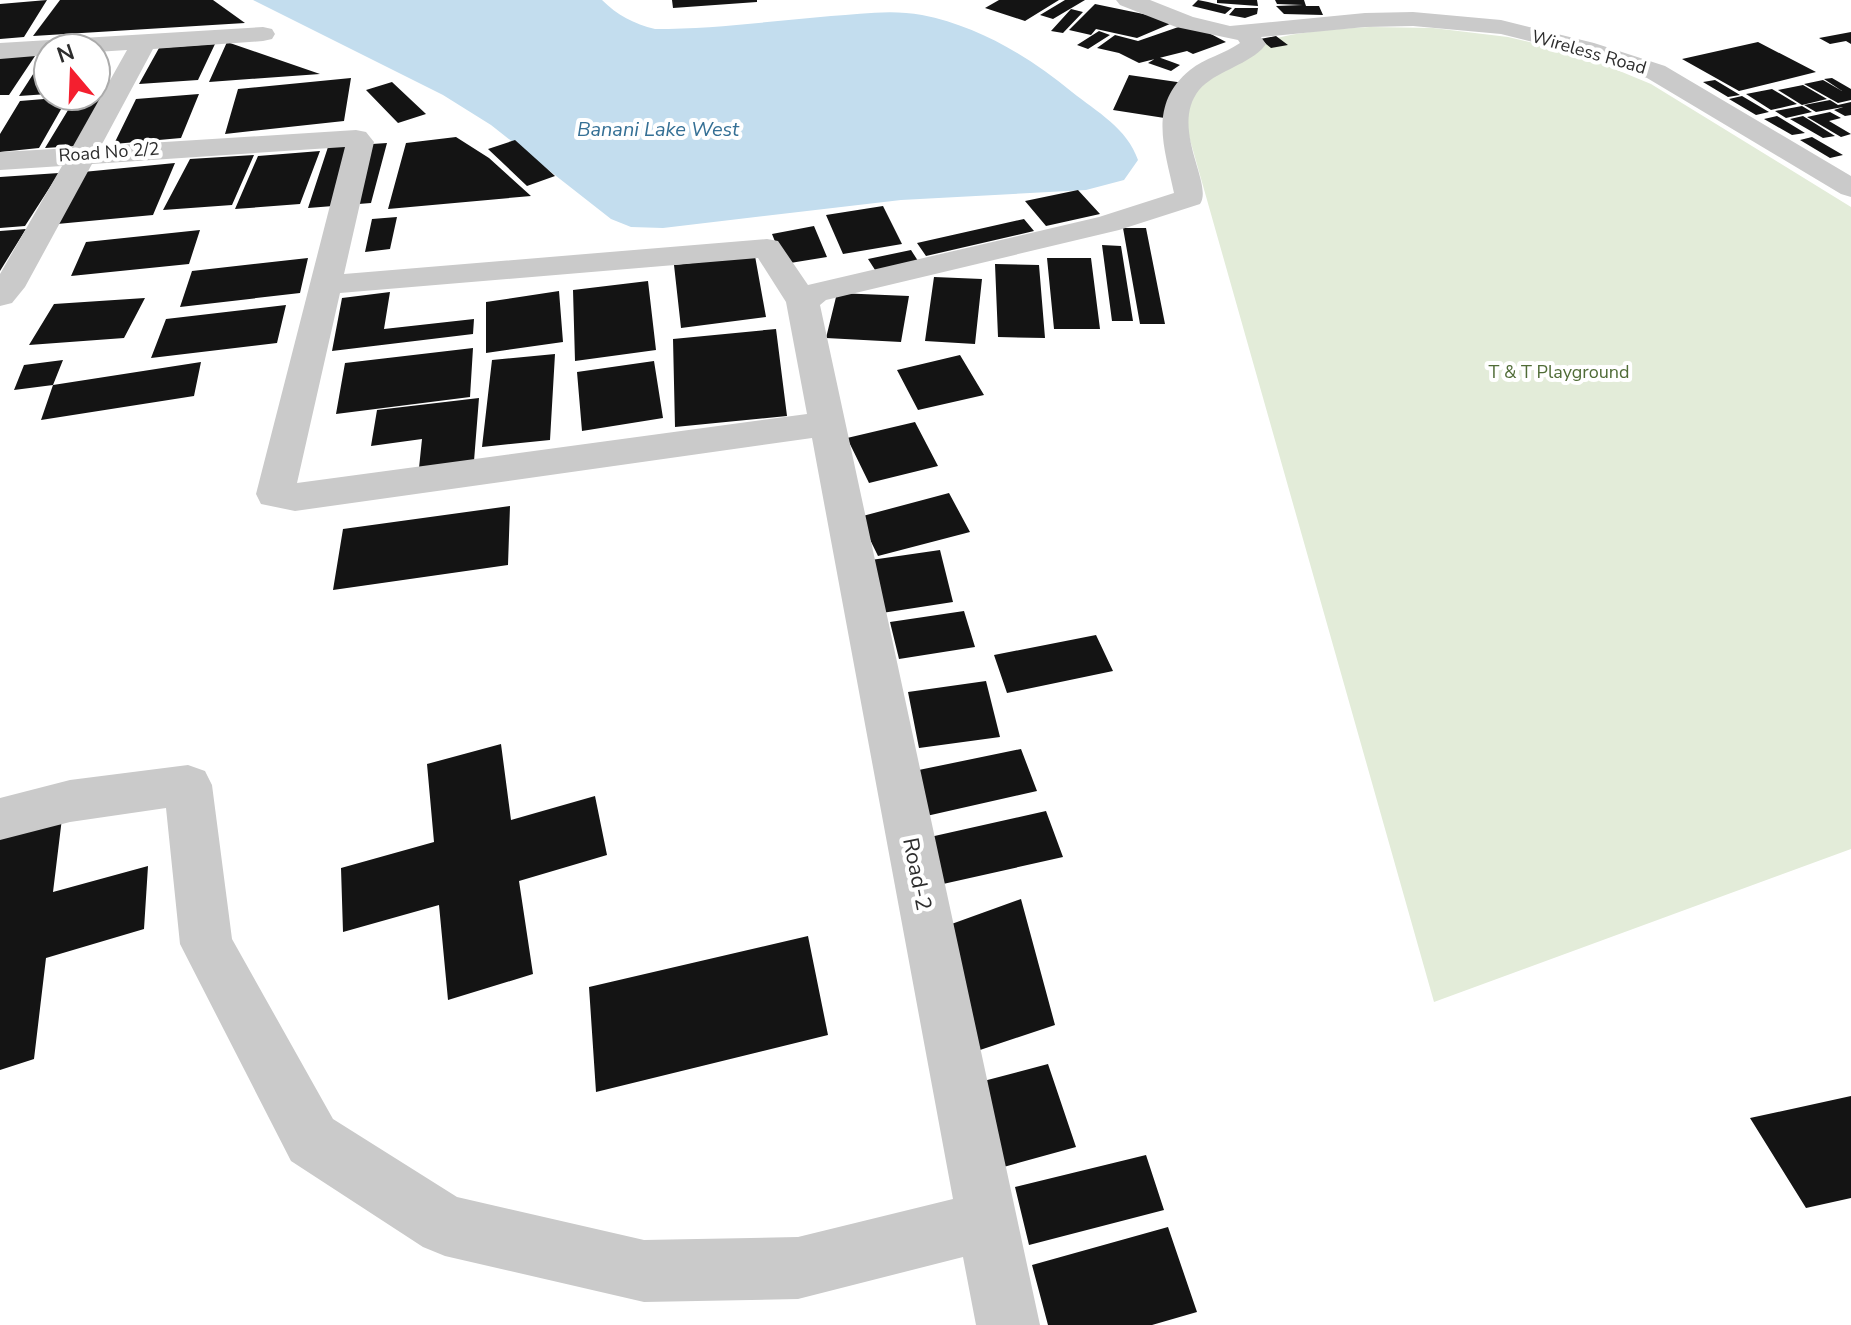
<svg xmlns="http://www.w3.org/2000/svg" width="1851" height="1325" font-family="'Nunito Sans',sans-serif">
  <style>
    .green { fill: #e3ecd9 }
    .water { fill: #c3ddee }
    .building { fill: #141414 }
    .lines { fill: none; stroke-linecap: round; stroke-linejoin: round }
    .minor { fill: #cacaca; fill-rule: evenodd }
    .labels { text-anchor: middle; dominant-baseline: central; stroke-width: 8; stroke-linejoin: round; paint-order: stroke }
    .far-street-label { font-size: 18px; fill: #2d2d2d; stroke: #fff }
    .far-park-label { font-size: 18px; fill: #506c37; stroke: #fff }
    .far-water-label { font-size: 20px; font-style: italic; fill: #357095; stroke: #fff }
    .street-label { font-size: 22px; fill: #2d2d2d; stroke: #fff }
  </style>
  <rect width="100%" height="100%" fill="#fff"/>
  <path class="green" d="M 1370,27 L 1433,28 L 1508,37 L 1576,53 L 1651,84 L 1851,207 L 1851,849 L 1434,1002 L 1181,108 C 1229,35 1290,32 1370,27 Z"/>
  <path class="water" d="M 253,0 L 602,0 C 617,15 634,24 655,29 C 713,29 772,21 831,16 C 860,14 892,9 922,15 C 978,26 1028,56 1072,92 C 1097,112 1127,128 1138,160 L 1124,180 L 1086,190 L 901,200 L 663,228 L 631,227 L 611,219 L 491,125 L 443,95 Z"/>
  <path class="building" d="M 47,0 L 24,37 L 0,39 L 0,4 Z
    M 60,0 L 213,0 L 245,23 L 33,36 Z
    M 672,0 L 757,0 L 757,2 L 673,8 Z
    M 999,0 L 1059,0 L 1025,21 L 985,8 Z
    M 1065,0 L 1085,0 L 1053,19 L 1040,15 Z
    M 1198,0 L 1208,2 L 1232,8 L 1225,14 L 1192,6 Z
    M 1217,0 L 1257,0 L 1258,6 L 1217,3 Z
    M 1275,0 L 1304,0 L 1306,6 L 1319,6 L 1323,15 L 1284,14 L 1276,6 L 1303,5 L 1277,4 Z
    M 1095,4 L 1177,21 L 1137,38 L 1096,29 L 1091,35 L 1069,30 Z
    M 1235,8 L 1258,8 L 1257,14 L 1245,18 L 1229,15 Z
    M 1071,9 L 1083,12 L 1063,33 L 1051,31 Z
    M 1190,23 L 1226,42 L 1193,54 L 1187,51 L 1139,63 L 1119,53 L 1097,48 L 1115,35 L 1138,41 Z
    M 1099,31 L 1110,35 L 1088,49 L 1077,45 Z
    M 1851,32 L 1851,44 L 1846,41 L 1830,44 L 1819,38 Z
    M 1276,36 L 1288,45 L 1271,48 L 1260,39 Z
    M 227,42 L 320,74 L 209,82 Z
    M 1758,42 L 1816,72 L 1739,91 L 1682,59 Z
    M 215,44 L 198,80 L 139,84 L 159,48 Z
    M 48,51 L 48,94 L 19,96 Z
    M 37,53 L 9,95 L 0,95 L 0,56 Z
    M 1158,57 L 1172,62 L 1180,65 L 1171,71 L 1148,63 Z
    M 1129,75 L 1184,83 L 1171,119 L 1113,110 Z
    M 351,78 L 344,121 L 225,134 L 238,89 Z
    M 1832,78 L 1851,89 L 1851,100 L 1838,103 L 1804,84 L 1823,80 L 1842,91 L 1824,79 Z
    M 1715,80 L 1740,95 L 1728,97 L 1703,82 Z
    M 392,82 L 426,114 L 398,123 L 366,90 Z
    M 1803,85 L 1827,99 L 1802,105 L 1778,90 Z
    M 1772,89 L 1797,104 L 1771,110 L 1746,94 Z
    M 199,94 L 181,138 L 114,144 L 136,99 Z
    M 106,95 L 76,146 L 45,148 L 76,97 Z
    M 1742,96 L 1769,112 L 1756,115 L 1729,99 Z
    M 68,97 L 39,148 L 0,152 L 0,134 L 20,101 Z
    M 1830,100 L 1838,105 L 1851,102 L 1851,115 L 1845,116 L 1834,110 L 1843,107 L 1816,112 L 1804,105 Z
    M 1802,106 L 1812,112 L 1786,118 L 1775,111 Z
    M 1830,112 L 1841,118 L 1829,121 L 1851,134 L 1841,137 L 1807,117 Z
    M 1777,116 L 1805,133 L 1792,135 L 1764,119 Z
    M 1803,116 L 1835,136 L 1823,138 L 1790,119 Z
    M 456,137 L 489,158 L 531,196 L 388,209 L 406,143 Z
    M 1812,137 L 1843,155 L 1830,158 L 1800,140 Z
    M 515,140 L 555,176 L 527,186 L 488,149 Z
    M 387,143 L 371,203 L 308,208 L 328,147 Z
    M 320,151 L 300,204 L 235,209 L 258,156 Z
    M 254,155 L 232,205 L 163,210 L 190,159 Z
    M 175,163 L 153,215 L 57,224 L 83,172 Z
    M 59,173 L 25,226 L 0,228 L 0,177 Z
    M 1078,190 L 1100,214 L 1046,226 L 1025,201 Z
    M 883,206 L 902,244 L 843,254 L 826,215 Z
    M 397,217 L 390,249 L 365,252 L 372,219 Z
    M 1024,219 L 1034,231 L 926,256 L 917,243 Z
    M 814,226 L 827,257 L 784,264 L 772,234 Z
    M 1123,228 L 1146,228 L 1165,324 L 1140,324 Z
    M 26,229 L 0,271 L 0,231 Z
    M 200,230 L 189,264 L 71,276 L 86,242 Z
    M 1102,245 L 1121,246 L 1133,321 L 1112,321 Z
    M 911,250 L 920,264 L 877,273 L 868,259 Z
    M 755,256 L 766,317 L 681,328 L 674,265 Z
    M 308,258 L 300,293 L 180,307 L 192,271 Z
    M 1047,258 L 1091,258 L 1100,329 L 1054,329 Z
    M 995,264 L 1039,265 L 1045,338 L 998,337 Z
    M 934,277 L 982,279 L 975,344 L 925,341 Z
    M 648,281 L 656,350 L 575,361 L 573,290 Z
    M 559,291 L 563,342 L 486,353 L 486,302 Z
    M 390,292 L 384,329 L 474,319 L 473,334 L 332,351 L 342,298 Z
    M 837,293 L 909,296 L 901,342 L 826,338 Z
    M 145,298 L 124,338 L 29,345 L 54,304 Z
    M 286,305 L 277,343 L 151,358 L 166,319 Z
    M 776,329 L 787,416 L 675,427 L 673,339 Z
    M 473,348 L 470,397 L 336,414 L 345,363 Z
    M 555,354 L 550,440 L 482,447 L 492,360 Z
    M 960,355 L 984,395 L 918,410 L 897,370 Z
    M 63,360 L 53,385 L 14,390 L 24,365 Z
    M 654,361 L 663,418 L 582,431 L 577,372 Z
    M 201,362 L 194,396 L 41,420 L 53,385 Z
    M 479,398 L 474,461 L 419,468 L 422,439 L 371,446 L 377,410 Z
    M 915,422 L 938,466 L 869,483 L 847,438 Z
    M 949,493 L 970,532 L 878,556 L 859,517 Z
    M 510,506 L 508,565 L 333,590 L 343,529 Z
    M 940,550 L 953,602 L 882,613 L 871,560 Z
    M 964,611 L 975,647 L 899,659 L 890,622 Z
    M 1096,635 L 1113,671 L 1007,693 L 994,655 Z
    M 986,681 L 1000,737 L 919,748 L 908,692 Z
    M 501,744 L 511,820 L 595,796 L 607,855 L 519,881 L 533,974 L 448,1000 L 439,905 L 343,932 L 341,868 L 434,842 L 427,764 Z
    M 1021,749 L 1037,791 L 922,817 L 909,772 Z
    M 63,810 L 53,892 L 148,866 L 144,929 L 46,958 L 34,1059 L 0,1070 L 0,828 Z
    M 1046,811 L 1063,857 L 943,884 L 930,837 Z
    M 1021,899 L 1055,1025 L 980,1050 L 946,926 Z
    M 808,936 L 828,1035 L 596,1092 L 589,987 Z
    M 1048,1064 L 1076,1147 L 1000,1168 L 976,1083 Z
    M 1851,1096 L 1851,1198 L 1806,1208 L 1750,1118 Z
    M 1146,1155 L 1164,1210 L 1029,1245 L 1015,1187 Z
    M 1168,1227 L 1197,1312 L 1152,1325 L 1048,1325 L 1032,1265 Z"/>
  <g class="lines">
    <path class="minor" d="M 1116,0 L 1150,0 L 1193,17 L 1230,26 L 1365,13 L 1413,12 L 1501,20 L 1594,43 L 1665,66 L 1851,176 L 1851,197 L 1841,194 L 1647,78 L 1576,53 L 1501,34 L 1413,26 L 1365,27 L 1261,37 L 1266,44 L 1262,49 C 1243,67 1216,71 1199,90 C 1169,128 1214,184 1200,204 L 1119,230 L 826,300 L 820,305 L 1040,1325 L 976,1325 L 963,1257 L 798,1299 L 644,1302 L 445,1256 L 423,1247 L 291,1161 L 180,944 L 166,808 L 70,822 L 0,840 L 0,798 L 70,780 L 188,765 L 205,771 L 212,785 L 232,939 L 333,1119 L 457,1197 L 644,1240 L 798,1237 L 953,1199 L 812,438 L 295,511 L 261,504 L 256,494 L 345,147 L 92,164 L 25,287 L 12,303 L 0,306 L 0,274 L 62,166 L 0,170 L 0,152 L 72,148 L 127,50 L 96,52 L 96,48 L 48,48 L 48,55 L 0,59 L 0,43 L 263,27 L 272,29 L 275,34 L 272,39 L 263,41 L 153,49 L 101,146 L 356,130 L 366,132 L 374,142 L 344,274 L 767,239 L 778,241 L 808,285 L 1099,217 L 1174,193 C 1165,149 1147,105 1190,70 C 1205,58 1224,54 1240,43 L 1238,40 L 1176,27 L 1120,5 ZM 758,258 L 786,302 L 807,414 L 297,483 L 340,293 Z"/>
  </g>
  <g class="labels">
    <g class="far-street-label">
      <text transform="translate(1589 52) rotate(16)">Wireless Road</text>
      <text transform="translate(109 152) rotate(-4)">Road No 2/2</text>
    </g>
    <g class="far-park-label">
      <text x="1559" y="372">T &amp; T Playground</text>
    </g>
    <g class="far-water-label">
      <text x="658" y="129">Banani Lake West</text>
    </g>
    <g class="street-label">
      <text transform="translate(917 874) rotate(79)">Road-2</text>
    </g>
  </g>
  <g transform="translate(72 72) rotate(341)"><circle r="38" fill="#ffffff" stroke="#ababab" stroke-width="2"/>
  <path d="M0-6L14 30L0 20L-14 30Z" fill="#f41f2f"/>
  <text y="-12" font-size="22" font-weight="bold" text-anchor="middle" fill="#2d2d2d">N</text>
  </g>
</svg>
